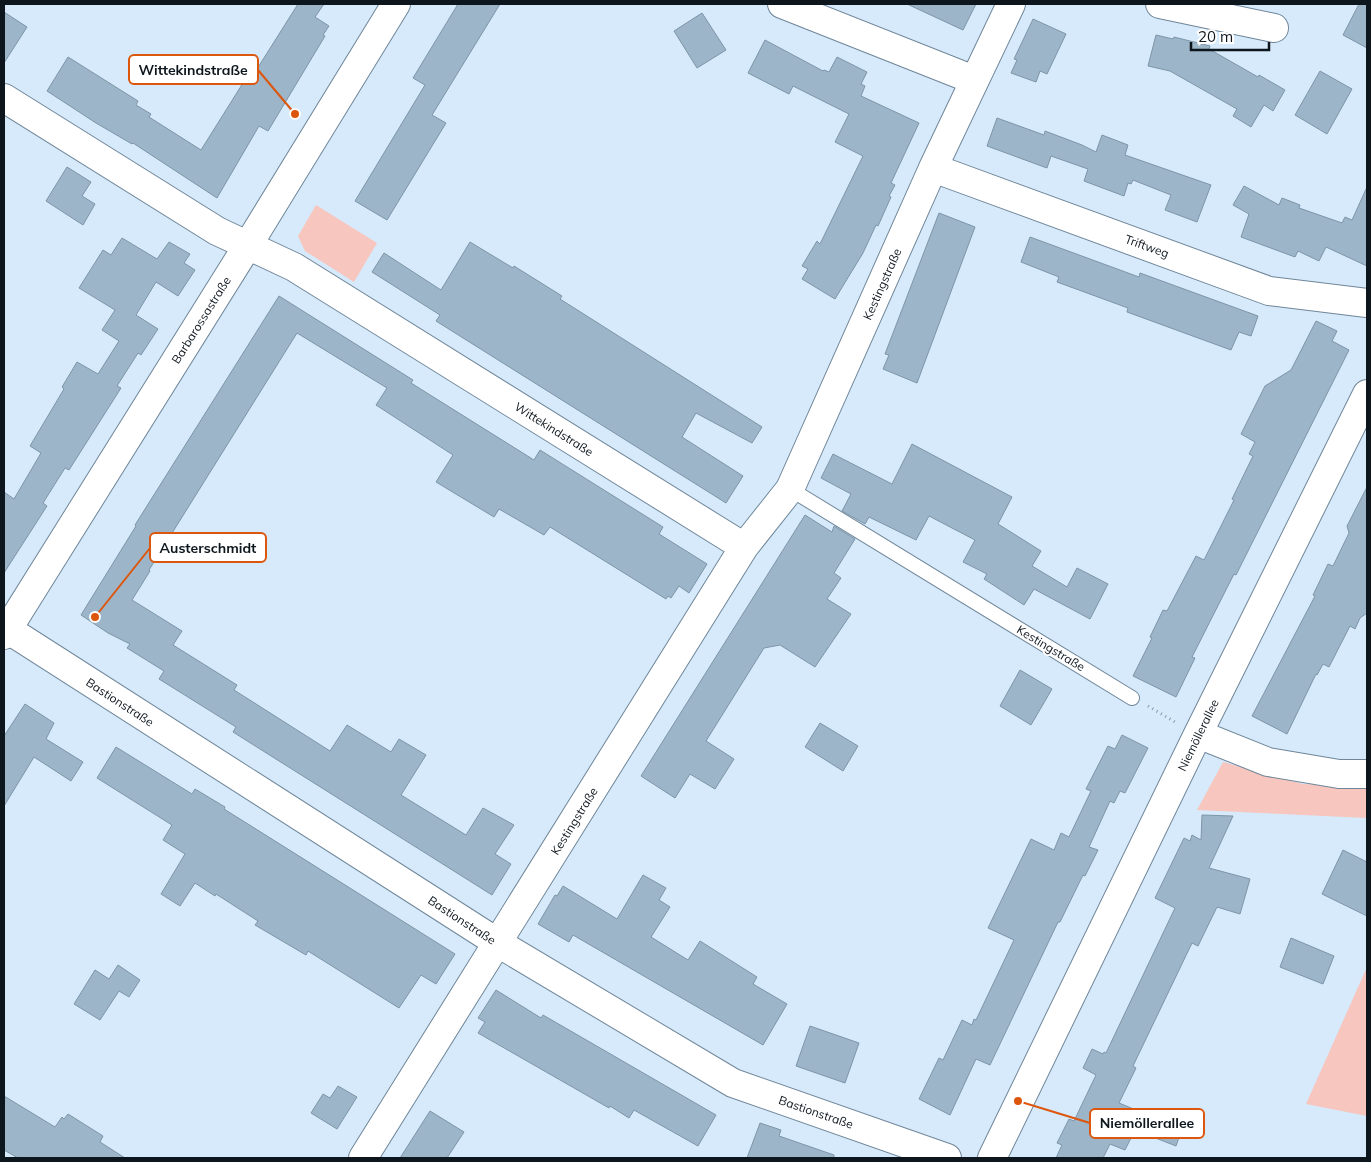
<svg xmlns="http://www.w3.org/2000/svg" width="1371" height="1162" font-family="Mulish,sans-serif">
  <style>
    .green { fill: #f7c6bf }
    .building { fill: #9cb5c8; stroke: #7d95a8 }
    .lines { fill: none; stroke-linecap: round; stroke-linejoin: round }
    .lane-casing { stroke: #6f8699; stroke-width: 16 }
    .street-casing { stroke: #6f8699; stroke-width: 30 }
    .path { stroke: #8999a6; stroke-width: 3; stroke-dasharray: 1 4; stroke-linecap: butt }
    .lane { stroke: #fff; stroke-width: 14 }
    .street { stroke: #fff; stroke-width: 28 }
    .labels { text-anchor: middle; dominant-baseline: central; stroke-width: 4; stroke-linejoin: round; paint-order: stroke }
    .street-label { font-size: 12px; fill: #0d161d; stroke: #fff }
    .leader { fill: none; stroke: #dd560d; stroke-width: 2 }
    .callout-dot { fill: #dd560d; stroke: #fff; stroke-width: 2 }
    .callout { fill: #fff; stroke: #dd560d; stroke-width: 2 }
    .callout-label { font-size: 14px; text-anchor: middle; font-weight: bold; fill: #0d161d }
  </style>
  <rect width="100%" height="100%" fill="#d6eafb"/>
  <path class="green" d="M 316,205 L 377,243 L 354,282 L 305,251 L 298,236 Z
    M 1223,762 L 1303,784 L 1367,786 L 1367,818 L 1197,810 Z
    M 1367,967 L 1367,1116 L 1306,1104 Z"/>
  <path class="building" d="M 298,4 L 324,4 L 315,17 L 329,26 L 323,35 L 325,36 L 268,131 L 259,126 L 217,198 L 133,143 L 132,144 L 96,123 L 47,91 L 68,57 L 138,101 L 136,105 L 151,114 L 149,117 L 201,150 L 253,67 L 257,69 Z
    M 458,4 L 500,4 L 432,115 L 446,123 L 387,220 L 355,201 L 425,85 L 413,78 Z
    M 907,4 L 976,4 L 963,30 Z
    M 1359,4 L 1367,4 L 1367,48 L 1343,35 Z
    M 4,12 L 27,27 L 4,63 Z
    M 702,13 L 726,50 L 697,68 L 674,31 Z
    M 1033,19 L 1066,34 L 1047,74 L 1040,71 L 1036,82 L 1011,73 L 1017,60 L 1014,59 Z
    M 1156,35 L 1173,39 L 1174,37 L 1210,46 L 1209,49 L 1258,77 L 1259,75 L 1285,90 L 1273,111 L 1264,105 L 1251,127 L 1233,116 L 1237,109 L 1170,71 L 1148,66 Z
    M 765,40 L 823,71 L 824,70 L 829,72 L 837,57 L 867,72 L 861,84 L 865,86 L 861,96 L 919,123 L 891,183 L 895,185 L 889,196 L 891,197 L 878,226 L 876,225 L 863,253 L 835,299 L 802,279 L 808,269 L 802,266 L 817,241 L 820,244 L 863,156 L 835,142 L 849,114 L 793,86 L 789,94 L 748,73 Z
    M 1320,71 L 1352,89 L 1327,134 L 1295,115 Z
    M 997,118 L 1044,135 L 1045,131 L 1082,145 L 1096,152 L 1102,135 L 1128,145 L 1125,155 L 1211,185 L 1197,222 L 1165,210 L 1171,195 L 1133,180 L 1131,184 L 1128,183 L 1124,196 L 1084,181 L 1088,169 L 1051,156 L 1047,168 L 987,146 Z
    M 67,167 L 91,182 L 82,196 L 95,204 L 83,225 L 46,201 Z
    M 1244,186 L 1279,205 L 1282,198 L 1300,205 L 1299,208 L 1342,223 L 1345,217 L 1352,220 L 1367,187 L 1367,266 L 1326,247 L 1319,261 L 1298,251 L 1295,257 L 1241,237 L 1249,214 L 1233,205 Z
    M 939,213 L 975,227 L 917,383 L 883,369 L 889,355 L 885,354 Z
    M 1030,237 L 1139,277 L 1140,273 L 1258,316 L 1251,336 L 1239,332 L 1231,350 L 1127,312 L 1128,308 L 1057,282 L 1059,277 L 1021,262 Z
    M 122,238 L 157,259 L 169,242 L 190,254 L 184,263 L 195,270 L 178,296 L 156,282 L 136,315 L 158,329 L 141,355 L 138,353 L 117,386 L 121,388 L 69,470 L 65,468 L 43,503 L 47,506 L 4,573 L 4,492 L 14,499 L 41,453 L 30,446 L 64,389 L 62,387 L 77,362 L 98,374 L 119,341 L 102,330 L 115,310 L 79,288 L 103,250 L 111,255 Z
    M 470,242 L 513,268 L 514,266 L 562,296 L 560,299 L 762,427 L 752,443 L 696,413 L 682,437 L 743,476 L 726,503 L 436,321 L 440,315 L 372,272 L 384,253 L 441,290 Z
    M 279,296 L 413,380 L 411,383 L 534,460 L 540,450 L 663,527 L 659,534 L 707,564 L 689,593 L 679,586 L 671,598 L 668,596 L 666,599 L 550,527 L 544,535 L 499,509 L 494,517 L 436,482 L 453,455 L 376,405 L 387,388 L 297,333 L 149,570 L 150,571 L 132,600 L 182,631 L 173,645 L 237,685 L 234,690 L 330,751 L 347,725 L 391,752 L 399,739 L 426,755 L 401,795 L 466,835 L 483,808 L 514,825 L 495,854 L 511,864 L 492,895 L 233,732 L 236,727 L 159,679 L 164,671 L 127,648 L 130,644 L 108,633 L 81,615 L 136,526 L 135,525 Z
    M 1316,321 L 1337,331 L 1332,341 L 1349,350 L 1236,575 L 1234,574 L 1192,657 L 1195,658 L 1176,697 L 1133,676 L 1152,638 L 1150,637 L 1163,610 L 1167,611 L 1196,556 L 1204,560 L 1234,500 L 1232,499 L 1253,456 L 1249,454 L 1255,442 L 1241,434 L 1265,386 L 1291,370 Z
    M 912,444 L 1012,497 L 998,524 L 1041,551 L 1032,566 L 1067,587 L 1077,568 L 1108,584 L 1090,619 L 1034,589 L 1024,605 L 984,579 L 987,574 L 963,562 L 975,540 L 929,516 L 916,540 L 869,517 L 865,524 L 842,511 L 851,494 L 821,478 L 833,454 L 892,484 Z
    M 1367,487 L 1367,613 L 1360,618 L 1355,629 L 1350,626 L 1329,667 L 1323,664 L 1317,675 L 1316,674 L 1287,734 L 1252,716 L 1315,596 L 1313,595 L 1328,564 L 1333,566 L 1349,533 L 1347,526 Z
    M 805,515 L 832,532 L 834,526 L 855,539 L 834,573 L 841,578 L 827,599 L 851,614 L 815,667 L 780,645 L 764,648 L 706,741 L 734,759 L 715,789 L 690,774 L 675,798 L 641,776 Z
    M 1020,670 L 1052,689 L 1031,725 L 1000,706 Z
    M 25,704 L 54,723 L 46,739 L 83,762 L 71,781 L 34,757 L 4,806 L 4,736 Z
    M 820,723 L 858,746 L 843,771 L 805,747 Z
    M 1122,735 L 1148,748 L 1125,793 L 1120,791 L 1114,803 L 1110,801 L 1089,847 L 1098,850 L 1085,876 L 1083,875 L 1060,922 L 1058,922 L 990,1065 L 976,1059 L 950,1115 L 919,1099 L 939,1058 L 943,1060 L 962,1020 L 972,1025 L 974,1019 L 976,1020 L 1014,940 L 988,928 L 1031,839 L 1054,850 L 1061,833 L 1069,837 L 1091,791 L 1086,789 L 1108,746 L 1115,749 Z
    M 116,747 L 192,794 L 195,789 L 225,807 L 224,809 L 455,954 L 436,984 L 421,975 L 399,1008 L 308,951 L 306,955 L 255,925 L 258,921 L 216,894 L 215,896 L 195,883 L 180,906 L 161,894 L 185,854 L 163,840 L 172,825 L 97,778 Z
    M 1202,815 L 1233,816 L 1209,868 L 1250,879 L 1240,914 L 1217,907 L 1198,946 L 1192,943 L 1133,1066 L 1136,1068 L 1119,1103 L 1182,1129 L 1176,1146 L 1135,1130 L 1125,1150 L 1110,1144 L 1103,1158 L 1056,1158 L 1062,1145 L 1057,1143 L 1069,1119 L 1074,1121 L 1096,1075 L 1083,1068 L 1092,1049 L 1103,1054 L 1104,1052 L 1106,1053 L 1175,908 L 1155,898 L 1184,838 L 1190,841 L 1192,835 L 1201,840 Z
    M 1343,850 L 1367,862 L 1367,916 L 1322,894 Z
    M 643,875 L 666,888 L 659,900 L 670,907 L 651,937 L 688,960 L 700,941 L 757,977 L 753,984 L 787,1004 L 763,1045 L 573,935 L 569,942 L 538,924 L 555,895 L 557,896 L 563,886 L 617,919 Z
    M 1291,938 L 1334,956 L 1323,984 L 1280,967 Z
    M 118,965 L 140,980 L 129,997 L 119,991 L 100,1020 L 74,1004 L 95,970 L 109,979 Z
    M 496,990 L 541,1018 L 543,1015 L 716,1115 L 698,1146 L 634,1110 L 629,1118 L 610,1106 L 609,1108 L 478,1033 L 485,1022 L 478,1018 Z
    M 810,1026 L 859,1043 L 845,1083 L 796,1066 Z
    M 338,1086 L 357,1097 L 337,1129 L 311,1113 L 323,1094 L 330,1098 Z
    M 4,1096 L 55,1127 L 62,1117 L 64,1119 L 68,1114 L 103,1136 L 100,1142 L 125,1158 L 18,1158 L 4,1150 Z
    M 430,1111 L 464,1132 L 447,1158 L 400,1158 Z
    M 760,1123 L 781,1130 L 779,1136 L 834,1155 L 834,1158 L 747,1158 Z"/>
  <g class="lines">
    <g class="lane-casing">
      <path id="lane" d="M 790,489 L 1132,698"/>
    </g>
    <g class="street-casing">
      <path id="street" d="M 782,4 L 974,80
        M 1160,4 L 1274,28
        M 4,98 L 217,231 L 294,267 L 744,547
        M 933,168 L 1269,291 L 1367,303
        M 4,627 L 498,943 L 733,1083 L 947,1158
        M 4,635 L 248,245 L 396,4
        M 1198,734 L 1268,762 L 1339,774 L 1367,774
        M 363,1158 L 744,547 L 790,489 L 933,168 L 1011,4
        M 992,1158 L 1198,734 L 1367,394"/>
    </g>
    <path class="path" d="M 1148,706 L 1175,722"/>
    <use href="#lane" class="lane"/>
    <use href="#street" class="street"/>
  </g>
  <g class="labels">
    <g class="street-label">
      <text transform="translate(1147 246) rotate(20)">Triftweg</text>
      <text transform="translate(882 284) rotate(-66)">Kestingstraße</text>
      <text transform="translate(201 320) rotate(-58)">Barbarossastraße</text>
      <text transform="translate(554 429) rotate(32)">Wittekindstraße</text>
      <text transform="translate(1051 648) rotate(31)">Kestingstraße</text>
      <text transform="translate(120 702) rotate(33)">Bastionstraße</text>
      <text transform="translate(1198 735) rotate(-64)">Niemöllerallee</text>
      <text transform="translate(574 821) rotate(-58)">Kestingstraße</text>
      <text transform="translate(462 920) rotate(33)">Bastionstraße</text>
      <text transform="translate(816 1112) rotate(19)">Bastionstraße</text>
    </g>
  </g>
  <path class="leader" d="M295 114L258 70M95 617L150 548M1018 1101L1090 1123"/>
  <g class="callout-dot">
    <circle cx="295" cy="114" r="5"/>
    <circle cx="95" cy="617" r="5"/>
    <circle cx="1018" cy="1101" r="5"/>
  </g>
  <g class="callout">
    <rect x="129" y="55" width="129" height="29" rx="5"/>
    <rect x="150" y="533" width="116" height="29" rx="5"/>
    <rect x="1090" y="1109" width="114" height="29" rx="5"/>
  </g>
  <g class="callout-label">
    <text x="193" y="75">Wittekindstraße</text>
    <text x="208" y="553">Austerschmidt</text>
    <text x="1147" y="1128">Niemöllerallee</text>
  </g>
  <rect width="1371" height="1162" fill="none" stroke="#0d161d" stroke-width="10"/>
  <path d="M1191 42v8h78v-8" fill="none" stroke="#0d161d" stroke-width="2.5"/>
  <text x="1198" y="42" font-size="15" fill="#0d161d" stroke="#ffffff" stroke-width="4" paint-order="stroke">20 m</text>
</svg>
